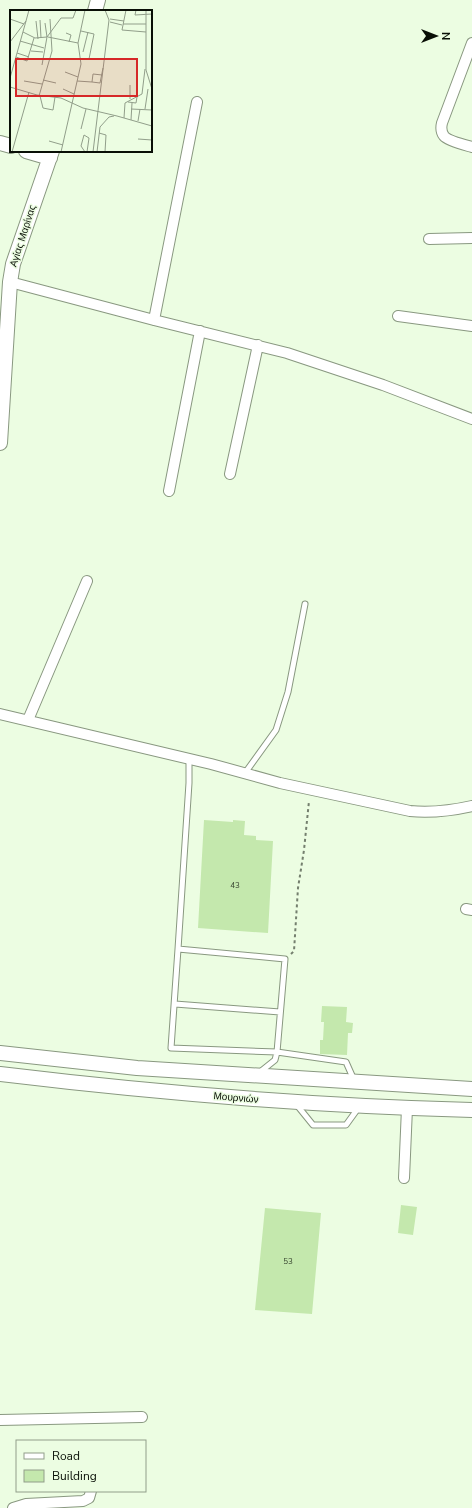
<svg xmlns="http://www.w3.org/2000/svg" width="472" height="1508" font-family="'Nunito Sans',sans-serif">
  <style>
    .building { fill: #c4e8ad }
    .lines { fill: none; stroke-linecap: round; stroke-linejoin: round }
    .lane-casing { stroke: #899880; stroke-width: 7 }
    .street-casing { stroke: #899880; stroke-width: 12 }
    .secondary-casing { stroke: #899880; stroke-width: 16 }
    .path { stroke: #747f6e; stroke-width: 2; stroke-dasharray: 3 3; stroke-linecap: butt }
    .lane { stroke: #fff; stroke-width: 5 }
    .street { stroke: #fff; stroke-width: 10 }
    .secondary { stroke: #fff; stroke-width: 14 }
    .labels { text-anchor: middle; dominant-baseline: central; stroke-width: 3; stroke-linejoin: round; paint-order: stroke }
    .number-label { font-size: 8px; fill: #384530 }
    .street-label { font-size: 10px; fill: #090f06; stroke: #ecfde2 }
    .inset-road { fill: none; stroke: #919e8a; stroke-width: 1 }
    .view { fill: #d62828; fill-opacity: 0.15; stroke: #d62828; stroke-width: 2 }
    .inset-edge { fill: none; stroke: #090f06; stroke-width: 2 }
  </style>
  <rect width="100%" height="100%" fill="#ecfde2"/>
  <path class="building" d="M 204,820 L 233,822 L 233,820 L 245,821 L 244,835 L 256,836 L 256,840 L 273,841 L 268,933 L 198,928 Z
    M 322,1006 L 347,1007 L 346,1022 L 353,1023 L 352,1033 L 348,1033 L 347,1055 L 320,1054 L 320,1040 L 323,1040 L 324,1022 L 321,1022 Z
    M 401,1205 L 417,1207 L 413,1235 L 398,1233 Z
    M 265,1208 L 321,1213 L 312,1314 L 255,1310 Z"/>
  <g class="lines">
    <g class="lane-casing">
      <path id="lane" d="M 189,759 L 189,783 L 178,949 L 285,959 L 277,1052 L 275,1060 L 260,1072
        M 245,773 L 276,730 L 288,692 L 305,604
        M 178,949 L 171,1048 L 277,1052 L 346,1062 L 354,1080
        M 175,1004 L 280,1012
        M 296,1104 L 313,1125 L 346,1125 L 359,1107"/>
    </g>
    <g class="street-casing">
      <path id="street" d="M 472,43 L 442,123 C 441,127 441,132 444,136 C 448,141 465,145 472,147
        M 429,239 L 472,238
        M 10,282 L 154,320 L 287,353 L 383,385 L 472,419
        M 398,316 L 472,326
        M 154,320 L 197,102
        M 230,474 L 258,345
        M 169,491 L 200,331
        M 0,714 L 211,764 L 280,783 L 410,811 C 433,813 450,811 472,806
        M 28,720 L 87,581
        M 466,909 L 472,910
        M 404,1178 L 407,1108
        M 0,1420 L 142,1417
        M 13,1508 L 26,1504 L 83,1501 L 89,1498 L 91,1491"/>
    </g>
    <g class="secondary-casing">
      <path id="secondary" d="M 95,11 L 98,0
        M 0,143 L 11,146
        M 26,151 L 50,158
        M 0,443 L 10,282 L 13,264 L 52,151
        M 0,1053 L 137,1068 L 472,1089
        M 0,1074 C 157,1093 314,1106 472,1110"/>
    </g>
    <path class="path" d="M 291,954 L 294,951 L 298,888 L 304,850 L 309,801"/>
    <use href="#lane" class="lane"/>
    <use href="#street" class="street"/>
    <use href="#secondary" class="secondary"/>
  </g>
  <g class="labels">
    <g class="number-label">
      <text x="235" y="885">43</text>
      <text x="288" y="1261">53</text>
    </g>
    <g class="street-label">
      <text transform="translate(23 236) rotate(-72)">Αγίας Μαρίνας</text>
      <text transform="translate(236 1098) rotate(5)">Μουρνιών</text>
    </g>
  </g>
  <g transform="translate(10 10)">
    <rect width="142" height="142" fill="#ecfde2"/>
    <path class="inset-road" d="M 116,0 L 112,20 L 136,22M 126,0 L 125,5 L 142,4M 136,0 L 136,60 L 142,79M 0,9 L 14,14M 100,9 L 114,11M 30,10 L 31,28M 26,11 L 28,29M 100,12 L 112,15M 35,13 L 37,27M 113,14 L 136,14M 71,21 L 84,24 L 79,49M 13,22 L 25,28 L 37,27 L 51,8 L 63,8 L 66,0M 56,23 L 61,25 L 59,32M 38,27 L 68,33M 10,31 L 34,38M 0,32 L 16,11 L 19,0M 21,41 L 33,42M 73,42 L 78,22M 7,43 L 19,47M 6,47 L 17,51 L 24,28M 32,55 L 37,27M 55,62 L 68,67M 0,68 L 16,11M 33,70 L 46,73M 14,71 L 32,74M 67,71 L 82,72 L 83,64 L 92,65M 82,72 L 90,73 L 93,58M 120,75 L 120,89M 0,77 L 27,85 L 51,88 L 73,98 L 107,106M 53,79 L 64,84M 29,86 L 42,41 L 40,9M 30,86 L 33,98 L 43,100 L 45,87M 118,92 L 126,93 L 127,87M 121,99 L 142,100M 135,99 L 138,79M 107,106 L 142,116M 114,108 L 115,93 L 132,84 L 135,59M 121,110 L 122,93M 128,111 L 130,99M 71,119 L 76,99M 89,123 L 96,125 L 95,142M 128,129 L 142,130M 39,131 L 53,135M 2,142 L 19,82M 51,142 L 71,54 L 68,33 L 75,0M 75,142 L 71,136 L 74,125 L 79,128 L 77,142M 83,142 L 99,10 L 95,0M 87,142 L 90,117 L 99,107 L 104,106"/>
    <path class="view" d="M 6,49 L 127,49 L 127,86 L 6,86 Z"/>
    <rect width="142" height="142" class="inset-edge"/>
  </g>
  <rect x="16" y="1440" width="130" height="52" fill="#ecfde2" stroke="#919e8a"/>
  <rect x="24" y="1453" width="20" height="6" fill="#ffffff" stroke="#919e8a"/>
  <text x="52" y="1460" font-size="12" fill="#090f06">Road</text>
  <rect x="24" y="1470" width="20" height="12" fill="#c4e8ad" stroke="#919e8a"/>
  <text x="52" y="1480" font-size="12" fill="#090f06">Building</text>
  <g transform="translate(436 36) rotate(90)" stroke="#ecfde2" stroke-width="3" paint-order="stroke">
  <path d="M0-3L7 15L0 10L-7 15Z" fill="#090f06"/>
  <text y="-6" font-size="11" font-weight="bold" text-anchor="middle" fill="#090f06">N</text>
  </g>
</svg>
